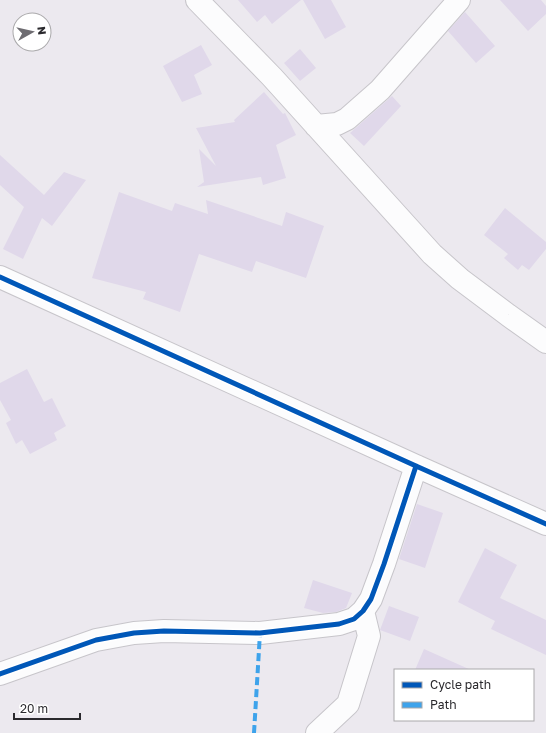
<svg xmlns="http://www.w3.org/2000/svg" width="546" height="733" font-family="'Golos Text',sans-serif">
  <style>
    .building { fill: #e0d8ea }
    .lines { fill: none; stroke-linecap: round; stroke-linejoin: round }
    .minor-casing { stroke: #c7c5ca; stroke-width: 24 }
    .minor { stroke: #fcfcfd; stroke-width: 22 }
    .quiet { stroke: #3ea3eb; stroke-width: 4; stroke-dasharray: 8 4; stroke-linecap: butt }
    .cycleway-casing { stroke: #fff; stroke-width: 8 }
    .cycleway { stroke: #0057b8; stroke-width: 5 }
  </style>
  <rect width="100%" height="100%" fill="#ece9ef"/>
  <path class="building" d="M 238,0 L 301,0 L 272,24 L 265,15 L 257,22 Z
    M 303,0 L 331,0 L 346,27 L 325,39 Z
    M 500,0 L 541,0 L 546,6 L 546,14 L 528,31 Z
    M 465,12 L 495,46 L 476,63 L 448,31 Z
    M 201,45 L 212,65 L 194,75 L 202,94 L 182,102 L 163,66 Z
    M 300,49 L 316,68 L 300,81 L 284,63 Z
    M 264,92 L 283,114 L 285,113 L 296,135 L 276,145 L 286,178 L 263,185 L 261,177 L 197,187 L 204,182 L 199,149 L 216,166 L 196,128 L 235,122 L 234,120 Z
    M 392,96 L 401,106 L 364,146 L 350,133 Z
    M 0,155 L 44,195 L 64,172 L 86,180 L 52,226 L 42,218 L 23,259 L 3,249 L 24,207 L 0,185 Z
    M 119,192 L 172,211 L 175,203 L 208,214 L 206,200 L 282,226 L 286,212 L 324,226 L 306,278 L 256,261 L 252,272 L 199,254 L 180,312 L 143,299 L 146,292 L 92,278 Z
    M 505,208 L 546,242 L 546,249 L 529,270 L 522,265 L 518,270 L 504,258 L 508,254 L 484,235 Z
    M 27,369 L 44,402 L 52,398 L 66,426 L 54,433 L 57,440 L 30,454 L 22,440 L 16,444 L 6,423 L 11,420 L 0,400 L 0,383 Z
    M 417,504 L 443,513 L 425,568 L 399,559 Z
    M 485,548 L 517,565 L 500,598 L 546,620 L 546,655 L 491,629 L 495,621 L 458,602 Z
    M 313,580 L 352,593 L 346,608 L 336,612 L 323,613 L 304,608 Z
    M 389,606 L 419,617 L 410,641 L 380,630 Z
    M 424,649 L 471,670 L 415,670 Z"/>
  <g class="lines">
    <g class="minor-casing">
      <path id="minor" d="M 197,0 L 272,77 L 432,254 L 460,279 L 508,315 L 546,342
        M 316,126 L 337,124 L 347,119 L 380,90 L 459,0
        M 0,277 L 416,466 L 546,524
        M 0,674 L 96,640 L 134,633 L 164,631 L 260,633 L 339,624 L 354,619 L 363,611 L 371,599 L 384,564 L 416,466
        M 317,733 L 348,704 L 369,636 L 363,611"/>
    </g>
    <use href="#minor" class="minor"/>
    <path class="quiet" d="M 254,733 L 260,633"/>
    <g class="cycleway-casing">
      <path id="cycleway" d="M 0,277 L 416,466 L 546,524
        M 0,674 L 96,640 L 134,633 L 164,631 L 260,633 L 339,624 L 354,619 L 363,611 L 371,599 L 384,564 L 416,466"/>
    </g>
    <use href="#cycleway" class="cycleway"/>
  </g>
  <rect x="394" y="669" width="140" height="52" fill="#ffffff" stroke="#aaa9ab"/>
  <rect x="402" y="682" width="20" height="6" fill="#0057b8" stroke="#aaa9ab"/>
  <text x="430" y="689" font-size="12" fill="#2a292d">Cycle path</text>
  <rect x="402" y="702" width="20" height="6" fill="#3ea3eb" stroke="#aaa9ab"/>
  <text x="430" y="709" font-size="12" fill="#2a292d">Path</text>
  <g transform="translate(32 32) rotate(82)"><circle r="19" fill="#ffffff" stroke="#aaa9ab"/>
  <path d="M0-3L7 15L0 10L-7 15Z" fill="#6e6c71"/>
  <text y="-6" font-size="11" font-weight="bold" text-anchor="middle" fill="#2a292d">N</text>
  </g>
  <path d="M14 713v6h66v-6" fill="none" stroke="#2a292d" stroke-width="2"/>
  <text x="20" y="713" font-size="12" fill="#2a292d" stroke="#ffffff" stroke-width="3" paint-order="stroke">20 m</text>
</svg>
